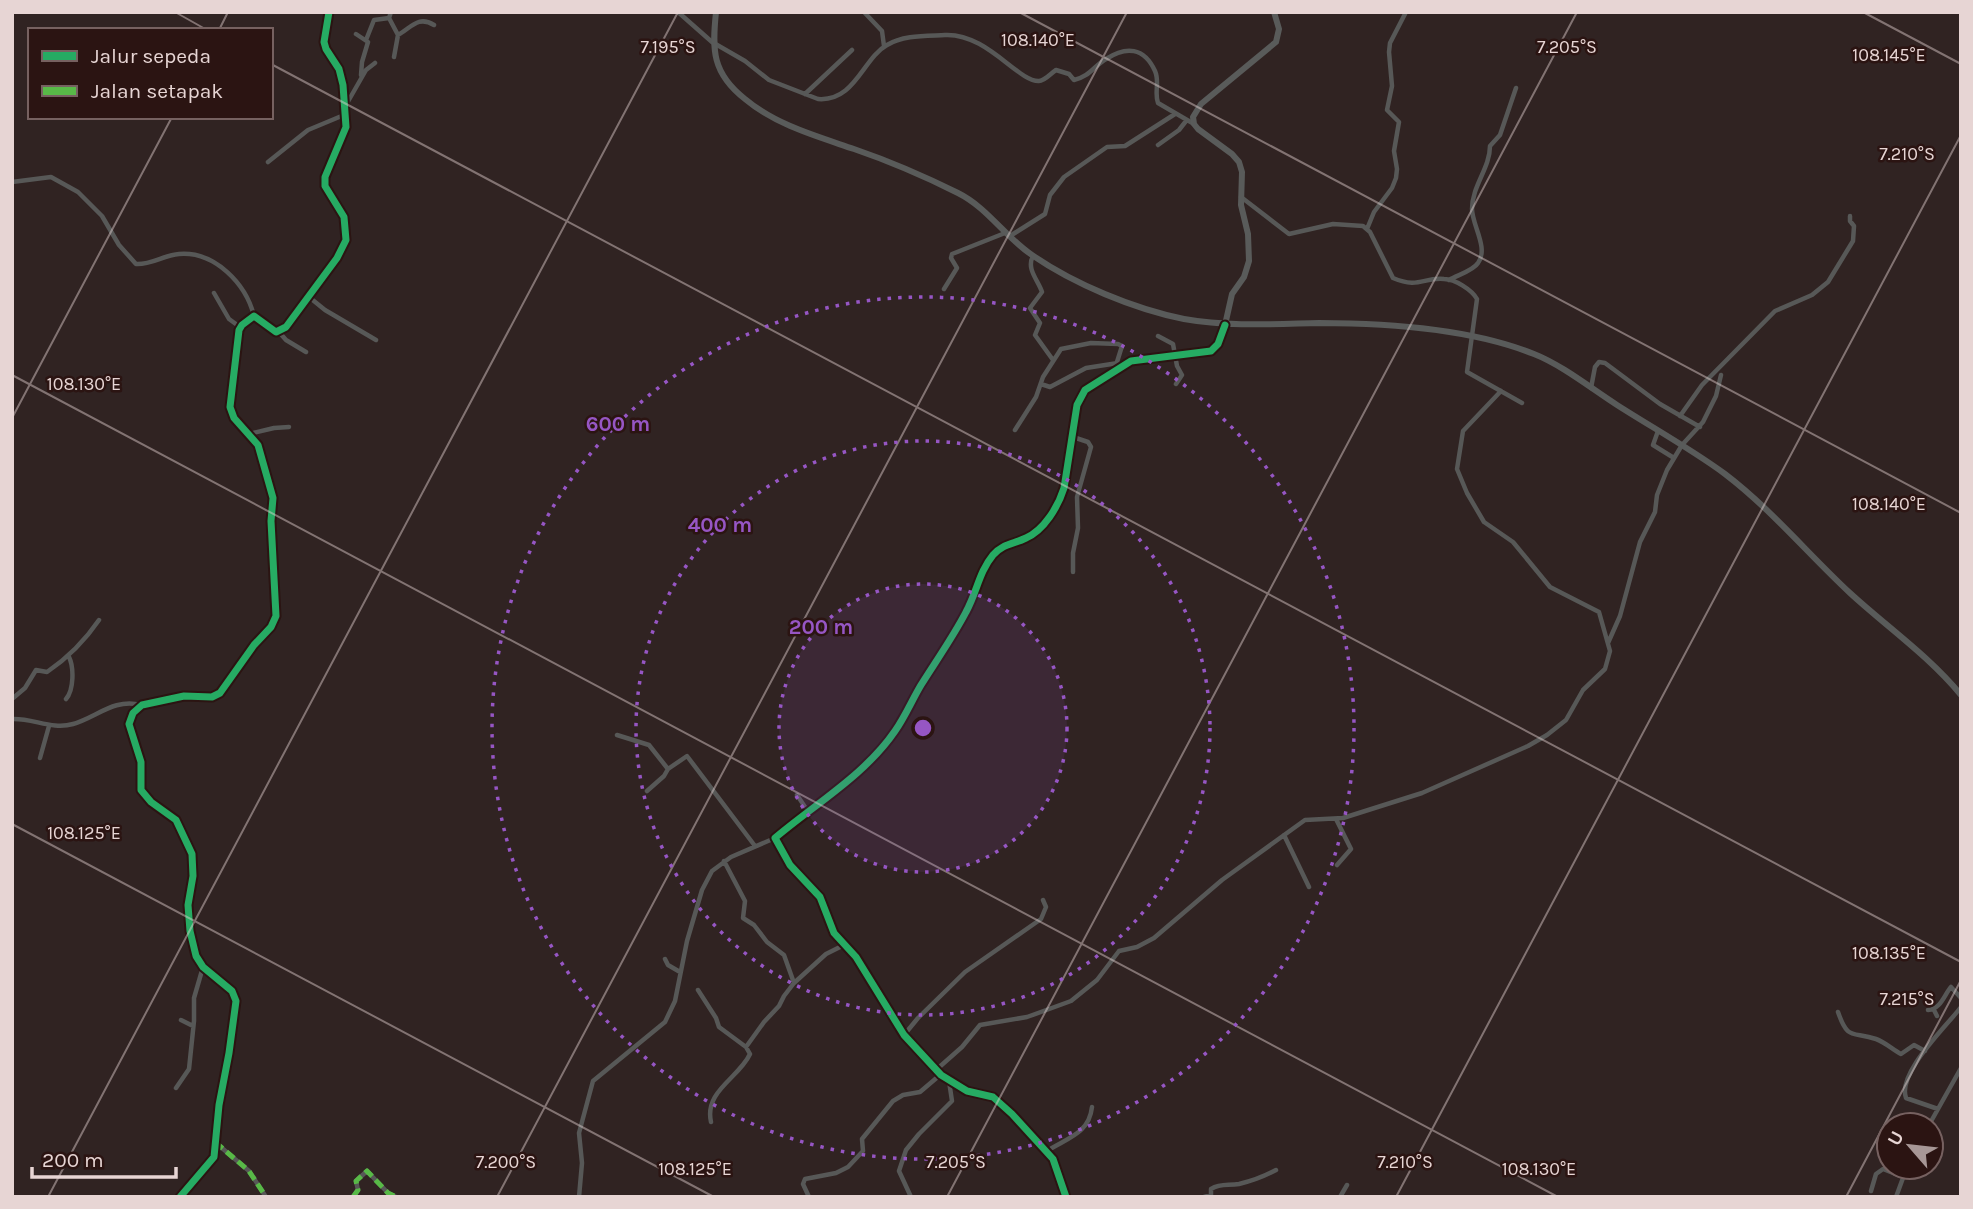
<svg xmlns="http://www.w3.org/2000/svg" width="1973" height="1209" font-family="Karla,sans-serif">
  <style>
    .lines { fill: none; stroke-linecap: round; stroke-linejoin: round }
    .minor { stroke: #575857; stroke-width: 4.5 }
    .secondary { stroke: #595b5a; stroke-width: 6 }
    .quiet { stroke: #58b947; stroke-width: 5; stroke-dasharray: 10 5; stroke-linecap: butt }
    .cycleway-casing { stroke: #2b1412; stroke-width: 11 }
    .cycleway { stroke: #26ab63; stroke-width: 7 }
    .ticks { fill: none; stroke: #e7d5d4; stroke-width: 2; stroke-opacity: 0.45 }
    .ring { fill: none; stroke: #9656c4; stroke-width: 3.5; stroke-dasharray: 3.5 7 }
    .ticks-label { font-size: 18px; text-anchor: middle; fill: #e7d5d4; stroke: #2b1412; stroke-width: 5; stroke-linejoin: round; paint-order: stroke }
    .centre { fill: #9656c4; stroke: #2b1412; stroke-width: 3.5 }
    .ring-label { font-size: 21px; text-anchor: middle; font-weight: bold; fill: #9656c4; stroke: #2b1412; stroke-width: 5; stroke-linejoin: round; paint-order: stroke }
  </style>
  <rect width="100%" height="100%" fill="#302322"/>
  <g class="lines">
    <path class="minor" d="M 391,12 L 389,18 L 398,35 L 394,57
      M 678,12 L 712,42 L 745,61 L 769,80 L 818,99 C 855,102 863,58 887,45 C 903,35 926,36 945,35 C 987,33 1018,82 1039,81 C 1045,81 1051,73 1056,70 L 1069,74 L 1074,80 C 1089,77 1094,66 1106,59 C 1126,46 1144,47 1155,71 C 1160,82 1154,93 1158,103 L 1194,124
      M 864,12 L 882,31 L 884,46
      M 356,34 L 368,42 L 362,62 L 361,75
      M 398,35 C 411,28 418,15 434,25
      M 366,40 L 374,20 L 389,18
      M 805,94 L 852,50
      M 346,105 L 366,70 L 375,63
      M 1158,145 L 1179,130 L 1186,121
      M 268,162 L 308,130 L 344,115
      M 12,182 L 51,177 L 78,192 L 102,216 L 119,245 L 136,264 C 151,265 164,255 179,254 C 215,251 246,284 254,316
      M 1241,197 L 1289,234 L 1333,224 L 1363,226 L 1370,232 L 1393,278 C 1419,289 1423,277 1444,279 C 1455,279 1472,290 1477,299 L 1467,372 L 1522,403
      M 1367,229 L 1374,212 L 1392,188 L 1396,178 L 1397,169 L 1394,151 L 1399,122 L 1387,110 L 1392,86 L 1389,52 L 1390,43 L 1406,12
      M 1010,236 L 1045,214 L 1050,195 L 1064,177 L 1107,147 L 1125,146 L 1175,114
      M 1033,256 C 1026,269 1038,280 1042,292 L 1030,308 L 1040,323 L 1035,335 L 1053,360
      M 1449,280 C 1457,275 1473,271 1478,263 C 1489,248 1472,225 1472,209 C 1472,186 1490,168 1490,146 L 1500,135 L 1516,88
      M 944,289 L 957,268 L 951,258 L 952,254 L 1005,233
      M 214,293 L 229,319 L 240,327
      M 309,297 L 325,310 L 376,340
      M 279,332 L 286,340 L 306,352
      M 1158,336 L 1173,344 L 1177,366 L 1182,375 L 1176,384
      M 1041,384 L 1050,387 L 1086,368 L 1118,363
      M 1591,388 L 1595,367 L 1599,362 L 1605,363 L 1660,404 L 1700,427
      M 1680,416 L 1702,385 L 1775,311 L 1812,295 L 1828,282 L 1853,241 L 1854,226 L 1850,221 L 1850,216
      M 1015,430 L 1036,397 L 1043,377 L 1061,349 L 1091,343 L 1118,344 L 1122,346 L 1117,362
      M 1658,431 L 1653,445 L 1674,458
      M 249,434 L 274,428 L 289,427
      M 1073,437 L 1088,442 L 1091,447 L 1077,497 L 1078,528 L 1073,553 L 1073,572
      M 1608,643 L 1620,616 L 1640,542 L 1655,512 L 1657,495 L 1667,470 L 1682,445 L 1703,422 L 1716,396 L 1721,375
      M 12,699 L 25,688 L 36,670 L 47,672 C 69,657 84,642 99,620
      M 66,699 C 74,690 74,667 69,657
      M 12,719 C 33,718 52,730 73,724 C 97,717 114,698 141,705
      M 617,735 L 649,745 L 668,769 L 687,756 L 755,846
      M 40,758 L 49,726
      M 647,791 L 664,776 L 668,769
      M 797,795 L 809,813
      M 1336,819 L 1351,849 L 1337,865
      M 1284,835 L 1309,887
      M 724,861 L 745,901 L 743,918 L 754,925 L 767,942 L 784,955 L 794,983 L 826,954 L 844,945
      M 665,959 L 668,965 L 680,972
      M 698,990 L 716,1018 L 719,1027 L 746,1047 L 750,1054 C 739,1078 704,1091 711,1122
      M 1928,1010 C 1941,1009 1944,995 1951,987 L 1961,998
      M 1934,1010 L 1937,1016
      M 1838,1012 C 1848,1041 1852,1031 1876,1039 C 1885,1042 1893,1050 1901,1054 L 1914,1045 L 1925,1051
      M 181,1020 L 193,1026
      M 904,1035 L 918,1018 L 965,972 L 1041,919 L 1046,907 L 1043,900
      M 746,1047 L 764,1022 L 779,1006 L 784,996 L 794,983
      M 936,1070 L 962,1047 L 980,1025 L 1027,1017 L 1071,1001 L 1097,980 L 1119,951 L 1137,947 L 1154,938 L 1222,880 L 1305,820 L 1343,818 L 1422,793 L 1528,746 L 1547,735 L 1566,720 L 1583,690 L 1605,669 L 1610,651 L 1599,612 L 1550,587 L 1513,542 L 1484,522 L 1467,493 L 1457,469 L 1463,431 L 1501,391
      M 176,1088 L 189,1069 L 194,1021 L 194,998 L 203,967
      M 1938,1109 L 1906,1098 C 1897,1073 1946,1027 1961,1007
      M 1929,1125 L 1961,1068
      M 216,1143 L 249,1171 L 266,1197
      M 1047,1151 C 1067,1138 1089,1134 1092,1107
      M 1871,1191 L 1876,1174 L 1883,1169 L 1903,1177
      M 180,1197 L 214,1157 L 219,1105 L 229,1053 L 236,1001 L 232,991 L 203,967 L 196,956 L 190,931 L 188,905 L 193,876 L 192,854 L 176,820 L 151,802 L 141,790 L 141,762 L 129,724 L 133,713 L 142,705 L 184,696 L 212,697 L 220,693 L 254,645 L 271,627 L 276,616 L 271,521 L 273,498 L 258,445 L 234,418 L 230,407 L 239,330 L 242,325 L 254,316 L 276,332 L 286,327 L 337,258 L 346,240 L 344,217 L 325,186 L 325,177 L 346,127 L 343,85 L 339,69 L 326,49 L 324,42 L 329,12
      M 353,1197 L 358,1190 L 356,1181 L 367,1171 L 388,1193 L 396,1197
      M 579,1197 L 582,1163 L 579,1133 L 593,1081 L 665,1022 L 675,1001 L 687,941 L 702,890 L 712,871 L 731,857 L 775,838
      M 809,1197 L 803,1184 L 805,1179 L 836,1173 L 848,1167 L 863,1151 L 862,1139 L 893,1101 L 903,1095 L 920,1092 L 940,1075
      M 911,1197 L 899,1171 L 906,1150 L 919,1134 L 952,1101 L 949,1081
      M 1066,1197 L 1053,1159 L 1012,1114 L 993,1097 L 967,1091 L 941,1075 L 904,1035 L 856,957 L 834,933 L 820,897 L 790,865 L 775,838 C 815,804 865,775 895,731 C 905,717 912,700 921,685 C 936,661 953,637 966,612 C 977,592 979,572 993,555 C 1002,544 1014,544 1026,538 C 1044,530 1058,507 1064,488 L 1077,405 L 1085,390 L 1131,361 L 1211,351 L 1218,344 L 1225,325
      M 1204,1197 L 1211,1195 L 1211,1189 C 1221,1183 1228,1186 1239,1184 C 1252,1181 1265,1176 1276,1170
      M 1340,1197 L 1347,1185
      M 1896,1197 L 1907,1167"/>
    <path class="secondary" d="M 716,12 C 712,50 712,73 745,99 C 776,125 816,136 854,149 C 889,161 924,176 958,193 C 988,208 1005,237 1032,255 C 1074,284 1134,309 1184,319 C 1229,327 1274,324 1319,323 C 1388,323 1469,328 1534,354 C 1562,365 1592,389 1617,405 C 1653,428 1691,449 1725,474 C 1771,509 1808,554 1850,593 C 1887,627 1929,656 1961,695
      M 1225,325 L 1232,294 L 1244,277 L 1249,261 L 1248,234 L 1241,205 L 1242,172 L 1239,162 L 1232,154 L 1198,129 L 1194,124 L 1193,117 L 1201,104 L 1276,42 L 1279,29 L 1274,12"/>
    <path class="quiet" d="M 215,1142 L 249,1171 L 266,1197
      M 353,1197 L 358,1190 L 356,1181 L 367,1171 L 388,1193 L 396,1197"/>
    <g class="cycleway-casing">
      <path id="cycleway" d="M 180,1197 L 214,1157 L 219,1105 L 229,1053 L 236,1001 L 232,991 L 203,967 L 196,956 L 190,931 L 188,905 L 193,876 L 192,854 L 176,820 L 151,802 L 141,790 L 141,762 L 129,724 L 133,713 L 142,705 L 184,696 L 212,697 L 220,693 L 254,645 L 271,627 L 276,616 L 271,521 L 273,498 L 258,445 L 234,418 L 230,407 L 239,330 L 242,325 L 254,316 L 276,332 L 286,327 L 337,258 L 346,240 L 344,217 L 325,186 L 325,177 L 346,127 L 343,85 L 339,69 L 326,49 L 324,42 L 329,12
        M 1066,1197 L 1053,1159 L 1012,1114 L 993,1097 L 967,1091 L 941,1075 L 904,1035 L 856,957 L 834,933 L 820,897 L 790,865 L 775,838 C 815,804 865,775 895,731 C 905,717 912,700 921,685 C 936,661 953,637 966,612 C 977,592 979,572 993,555 C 1002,544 1014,544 1026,538 C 1044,530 1058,507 1064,488 L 1077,405 L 1085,390 L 1131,361 L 1211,351 L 1218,344 L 1225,325"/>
    </g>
    <use href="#cycleway" class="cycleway"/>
  </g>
  <path class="ticks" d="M 175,12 L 207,30M 1019,12 L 1961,513M 1863,12 L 1961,64M 219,30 L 228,12M 271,64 L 1961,962M 12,375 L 1558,1197M 12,418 L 172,117M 12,824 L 714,1197M 48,1197 L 678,12M 497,1197 L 1127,12M 947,1197 L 1577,12M 1396,1197 L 1961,135M 1846,1197 L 1961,980"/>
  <circle cx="923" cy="728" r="144" fill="#9656c4" fill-opacity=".12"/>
  <g class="ring">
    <circle cx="923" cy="728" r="144"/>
    <circle cx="923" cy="728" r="287"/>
    <circle cx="923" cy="728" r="431"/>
  </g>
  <g class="ticks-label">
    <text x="1038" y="46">108.140°E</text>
    <text x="668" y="53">7.195°S</text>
    <text x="1567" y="53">7.205°S</text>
    <text x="1889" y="61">108.145°E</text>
    <text x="1907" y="160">7.210°S</text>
    <text x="84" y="390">108.130°E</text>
    <text x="1889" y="510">108.140°E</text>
    <text x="84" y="839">108.125°E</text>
    <text x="1889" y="959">108.135°E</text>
    <text x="1907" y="1005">7.215°S</text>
    <text x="506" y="1168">7.200°S</text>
    <text x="956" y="1168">7.205°S</text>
    <text x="1405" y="1168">7.210°S</text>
    <text x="695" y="1175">108.125°E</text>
    <text x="1539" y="1175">108.130°E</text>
  </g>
  <circle cx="923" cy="728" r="10" class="centre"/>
  <g class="ring-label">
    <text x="618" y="431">600 m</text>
    <text x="720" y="532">400 m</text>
    <text x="821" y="634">200 m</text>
  </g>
  <rect width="1973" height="1209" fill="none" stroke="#e7d5d4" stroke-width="28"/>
  <rect x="28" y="28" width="245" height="91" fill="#2b1412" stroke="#766160" stroke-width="2"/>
  <rect x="42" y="51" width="35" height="10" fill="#26ab63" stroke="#766160" stroke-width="2"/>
  <text x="91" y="63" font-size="21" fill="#e7d5d4">Jalur sepeda</text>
  <rect x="42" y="86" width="35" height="10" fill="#58b947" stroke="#766160" stroke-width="2"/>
  <text x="91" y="98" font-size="21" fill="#e7d5d4">Jalan setapak</text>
  <g transform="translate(1910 1146) rotate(298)"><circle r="33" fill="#2b1412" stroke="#766160" stroke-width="2"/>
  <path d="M0-5L12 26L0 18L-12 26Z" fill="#a79796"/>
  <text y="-10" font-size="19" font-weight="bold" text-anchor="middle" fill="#e7d5d4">U</text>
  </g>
  <path d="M32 1167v10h144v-10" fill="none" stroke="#e7d5d4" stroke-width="3.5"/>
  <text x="42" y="1167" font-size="21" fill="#e7d5d4" stroke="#2b1412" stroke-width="5" paint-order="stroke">200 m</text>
</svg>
